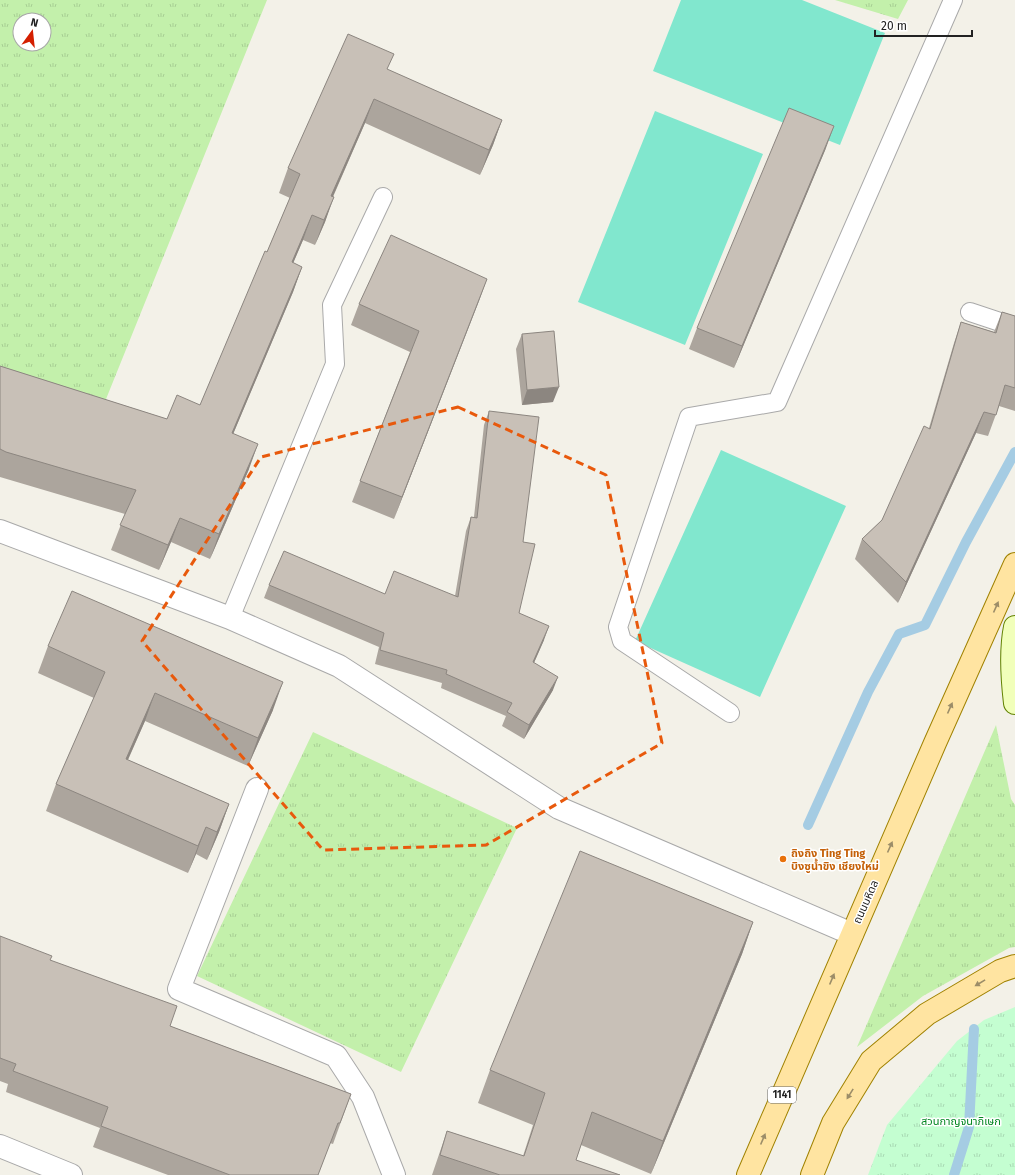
<svg xmlns="http://www.w3.org/2000/svg" width="1015" height="1175" font-family="'Fira Sans','Noto Sans Thai',sans-serif">
  <style>
    .grass { fill: url(#grass-tufts); fill-rule: evenodd }
    .park { fill: url(#park-tufts) }
    .pitch { fill: #81e7ce }
    .lines { fill: none; stroke-linecap: round; stroke-linejoin: round }
    .stream { stroke: #a5cce3; stroke-width: 10 }
    .service-casing { stroke: #a9a9a9; stroke-width: 20 }
    .minor-casing { stroke: #a9a9a9; stroke-width: 24 }
    .secondary-casing { stroke: #618200; stroke-width: 24 }
    .primary-casing { stroke: #a08200; stroke-width: 24 }
    .service { stroke: #fff; stroke-width: 18 }
    .minor { stroke: #fff; stroke-width: 22 }
    .secondary { stroke: #f1ffba; stroke-width: 22 }
    .primary { stroke: #ffe4a1; stroke-width: 22 }
    .wall { fill: #aca59d }
    .shaded-wall { fill: #8c8680 }
    .building { fill: #c8c0b7; stroke: #8c8680 }
    .oneway { fill: #9c8d68 }
    .marked { fill: none; stroke: #e8590c; stroke-width: 3; stroke-dasharray: 8 5; stroke-linejoin: round }
    .food-dot { fill: #e8710a; stroke: #fff; stroke-width: 1.5 }
    .labels { text-anchor: middle; dominant-baseline: central; stroke-width: 3; stroke-linejoin: round; paint-order: stroke }
    .shield { fill: #fff; stroke: #646464; stroke-width: 1 }
    .shield-label { font-size: 10px; font-weight: bold; fill: #222 }
    .food-label { font-size: 11px; font-weight: bold; fill: #c56008; stroke: #fff; text-anchor: start }
    .street-label { font-size: 11px; fill: #222; stroke: #fff }
    .park-label { font-size: 11px; fill: #038721; stroke: #fff }
  </style>
  <defs>
    <pattern id="grass-tufts" width="24" height="20" patternUnits="userSpaceOnUse"><rect width="24" height="20" fill="#c3f0ab"/><path d="M3 7l-1-3M5 7V3M7 7l1-3M15 17l-1-3M17 17v-4M19 17l1-3" fill="none" stroke="#a7ce93"/></pattern>
    <pattern id="park-tufts" width="24" height="20" patternUnits="userSpaceOnUse"><rect width="24" height="20" fill="#c4fed1"/><path d="M3 7l-1-3M5 7V3M7 7l1-3M15 17l-1-3M17 17v-4M19 17l1-3" fill="none" stroke="#a8d9b3"/></pattern>
  </defs>
  <rect width="100%" height="100%" fill="#f3f1e8"/>
  <path class="grass" d="M 0,0 L 267,0 L 100,414 L 0,377 ZM 20,20 L 44,20 L 44,44 L 20,44 Z
    M 835,0 L 908,0 L 898,19 Z
    M 996,725 L 1011,799 L 1015,805 L 1015,947 L 1009,948 L 923,996 L 857,1047 Z
    M 313,732 L 517,828 L 401,1072 L 197,976 Z"/>
  <path class="park" d="M 1015,1007 L 1015,1175 L 868,1175 L 887,1125 L 957,1041 L 984,1020 Z"/>
  <path class="pitch" d="M 681,0 L 802,0 L 885,33 L 840,145 L 653,71 Z
    M 655,111 L 763,154 L 685,345 L 578,302 Z
    M 721,450 L 846,506 L 760,697 L 635,641 Z"/>
  <g class="lines">
    <path class="stream" d="M 808,825 L 868,692 L 899,634 L 925,625 L 966,542 L 1015,452
      M 954,1175 L 969,1127 L 974,1029"/>
    <g class="service-casing">
      <path id="service" d="M 970,312 L 1015,327
        M 230,618 L 335,364 L 332,305 L 383,197
        M 730,713 L 622,641 L 618,627 L 689,417 L 777,402 L 953,0"/>
    </g>
    <g class="minor-casing">
      <path id="minor" d="M 0,531 L 230,618 L 339,666 L 559,808 L 852,934
        M 257,789 L 179,989 L 336,1056 L 363,1097 L 394,1175
        M 0,1146 L 71,1175"/>
    </g>
    <g class="secondary-casing">
      <path id="secondary" d="M 1015,627 C 1010,652 1012,678 1015,703"/>
    </g>
    <g class="primary-casing">
      <path id="primary" d="M 748,1175 L 935,743 L 1015,564
        M 812,1175 L 833,1123 L 871,1061 L 927,1014 L 1000,971 L 1015,966"/>
    </g>
    <use href="#service" class="service"/>
    <use href="#minor" class="minor"/>
    <use href="#secondary" class="secondary"/>
    <use href="#primary" class="primary"/>
  </g>
  <path class="wall" d="M 388,70 L 502,120 L 493,145 L 480,175 L 365,123 L 333,197 L 325,222 L 315,245 L 303,240 L 293,263 L 302,267 L 293,292 L 233,434 L 249,469 L 210,559 L 171,542 L 159,570 L 111,550 L 125,514 L 0,477 L 0,366 L 167,419 L 200,405 L 267,252 L 290,198 L 279,193 L 288,168 Z
    M 826,148 L 734,368 L 689,349 L 697,328 Z
    M 487,279 L 394,519 L 352,502 L 410,352 L 351,325 L 359,304 Z
    M 1002,312 L 1015,316 L 1015,411 L 999,406 L 988,436 L 976,433 L 898,603 L 855,559 L 862,539 L 882,520 L 929,428 L 954,343 L 961,322 L 994,332 Z
    M 522,334 L 553,402 L 522,405 L 516,349 Z
    M 489,411 L 523,542 L 519,613 L 544,640 L 534,663 L 553,690 L 524,739 L 502,726 L 506,716 L 441,688 L 442,683 L 375,664 L 379,647 L 264,598 L 269,585 L 385,594 L 455,596 L 466,531 L 471,517 L 474,517 L 484,425 Z
    M 48,646 L 273,710 L 248,766 L 145,721 L 128,760 L 229,804 L 219,832 L 207,860 L 196,854 L 188,873 L 46,811 L 56,784 L 94,698 L 38,673 Z
    M 753,922 L 742,954 L 651,1174 L 581,1145 L 576,1160 L 620,1175 L 432,1175 L 447,1131 L 523,1156 L 533,1125 L 478,1103 L 490,1070 Z
    M 0,936 L 50,960 L 170,1026 L 351,1094 L 333,1144 L 330,1143 L 318,1175 L 168,1175 L 93,1147 L 100,1128 L 6,1092 L 8,1084 L 0,1081 Z"/>
  <path class="shaded-wall" d="M 374,99 L 365,123 L 322,221 L 331,196 Z
    M 502,120 L 493,145 L 480,175 L 489,150 Z
    M 834,126 L 826,148 L 734,368 L 742,346 Z
    M 334,197 L 325,222 L 315,245 L 324,220 Z
    M 312,215 L 303,240 L 283,287 L 292,262 Z
    M 302,267 L 293,292 L 223,458 L 232,433 Z
    M 487,279 L 479,301 L 394,519 L 402,497 Z
    M 559,387 L 553,402 L 522,405 L 527,390 Z
    M 984,412 L 976,433 L 898,603 L 906,582 Z
    M 258,444 L 249,469 L 210,559 L 219,534 Z
    M 180,518 L 171,542 L 159,570 L 168,545 Z
    M 549,626 L 544,640 L 528,676 L 533,662 Z
    M 558,677 L 553,690 L 524,739 L 529,725 Z
    M 283,682 L 273,710 L 248,766 L 258,738 Z
    M 155,693 L 145,721 L 116,786 L 126,759 Z
    M 229,804 L 219,832 L 207,860 L 217,832 Z
    M 206,827 L 196,854 L 188,873 L 198,846 Z
    M 753,922 L 742,954 L 651,1174 L 663,1141 Z"/>
  <path class="building" d="M 348,34 L 394,54 L 387,69 L 502,120 L 489,150 L 374,99 L 331,196 L 334,197 L 324,220 L 312,215 L 292,262 L 302,267 L 232,433 L 258,444 L 219,534 L 180,518 L 168,545 L 120,525 L 136,490 L 6,452 L 0,449 L 0,366 L 167,419 L 177,395 L 200,405 L 265,251 L 267,252 L 300,174 L 288,168 Z
    M 789,108 L 834,126 L 742,346 L 697,328 Z
    M 391,235 L 487,279 L 402,497 L 360,481 L 419,331 L 359,304 Z
    M 1002,312 L 1015,316 L 1015,388 L 1005,385 L 996,415 L 984,412 L 906,582 L 862,539 L 882,520 L 924,426 L 930,429 L 961,322 L 996,333 Z
    M 554,331 L 559,387 L 527,390 L 522,334 Z
    M 489,411 L 539,417 L 523,542 L 535,544 L 519,613 L 549,626 L 533,662 L 558,677 L 529,725 L 507,712 L 512,703 L 446,674 L 447,670 L 380,650 L 384,633 L 269,585 L 284,551 L 385,594 L 394,571 L 458,597 L 471,517 L 477,518 Z
    M 72,591 L 283,682 L 258,738 L 155,693 L 126,759 L 229,804 L 217,832 L 206,827 L 198,846 L 56,784 L 105,672 L 48,646 Z
    M 580,851 L 753,922 L 663,1141 L 592,1112 L 576,1160 L 620,1175 L 500,1175 L 440,1155 L 447,1131 L 524,1156 L 545,1093 L 490,1070 Z
    M 0,936 L 52,956 L 50,960 L 177,1006 L 170,1026 L 351,1094 L 340,1123 L 338,1123 L 318,1175 L 230,1175 L 101,1126 L 108,1107 L 13,1071 L 16,1064 L 0,1058 Z"/>
  <defs><path id="oneway-solid" d="M-6-.8H1V-3.2L6.5 0L1 3.2V.8H-6Z"/></defs>
  <g class="oneway">
    <use href="#oneway-solid" transform="translate(996 607) rotate(-66)"/>
    <use href="#oneway-solid" transform="translate(950 708) rotate(-66)"/>
    <use href="#oneway-solid" transform="translate(890 847) rotate(-66)"/>
    <use href="#oneway-solid" transform="translate(832 979) rotate(-67)"/>
    <use href="#oneway-solid" transform="translate(980 983) rotate(149)"/>
    <use href="#oneway-solid" transform="translate(850 1094) rotate(122)"/>
    <use href="#oneway-solid" transform="translate(763 1139) rotate(-67)"/>
  </g>
  <path class="marked" d="M 458,407 L 606,475 L 662,743 L 486,845 L 323,850 L 142,641 L 261,457 Z"/>
  <circle class="food-dot" cx="783" cy="859" r="4"/>
  <g class="labels">
    <rect class="shield" x="768" y="1087" width="28" height="16" rx="3"/>
    <g class="shield-label">
      <text x="782" y="1095">1141</text>
    </g>
    <g class="food-label">
      <text x="791" y="853">ถิงถิง Ting Ting<tspan x="791" dy="13">บิงซูน้ำขิง เชียงใหม่</tspan></text>
    </g>
    <g class="street-label">
      <text transform="translate(866 902) rotate(-66)">ถนนมหิดล</text>
    </g>
    <g class="park-label">
      <text x="961" y="1121">สวนกาญจนาภิเษก</text>
    </g>
  </g>
  <g transform="translate(32 32) rotate(15)"><circle r="19" fill="#ffffff" stroke="#a7a7a7"/>
  <path d="M0-3L7 15L0 10L-7 15Z" fill="#d41f00"/>
  <text y="-6" font-size="11" font-weight="bold" text-anchor="middle" fill="#222222">N</text>
  </g>
  <path d="M875 30v6h97v-6" fill="none" stroke="#222222" stroke-width="2"/>
  <text x="881" y="30" font-size="12" fill="#222222" stroke="#ffffff" stroke-width="3" paint-order="stroke">20 m</text>
</svg>
